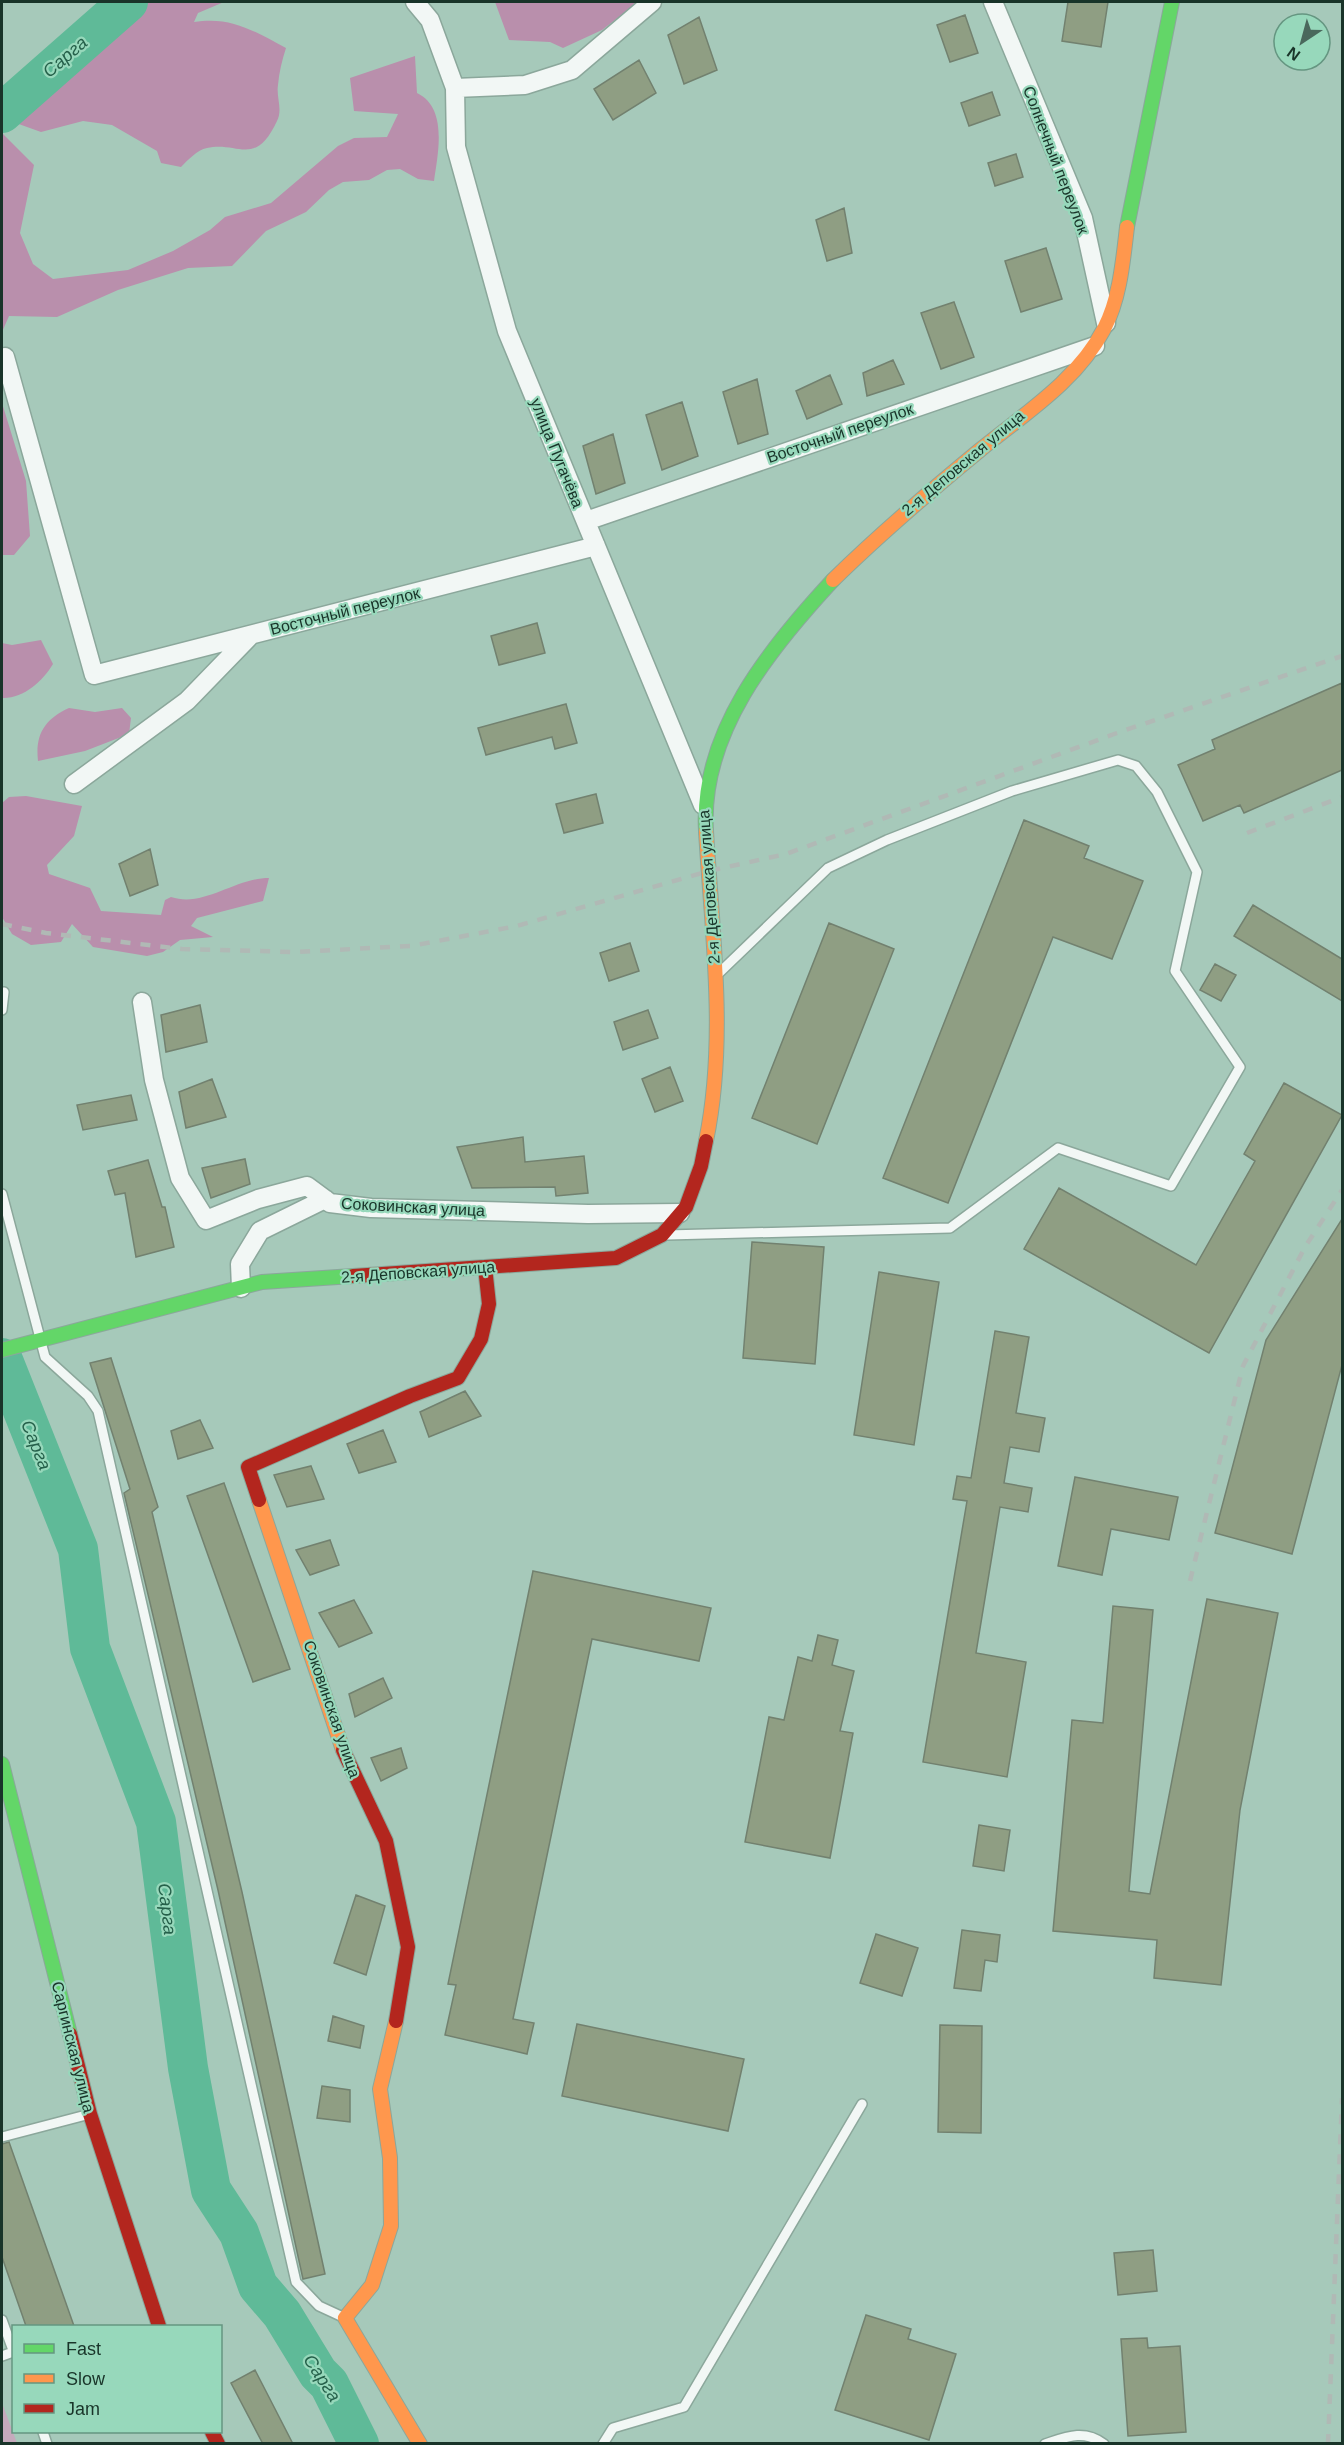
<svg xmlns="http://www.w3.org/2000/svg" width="1344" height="2445" font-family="Arial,sans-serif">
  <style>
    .green { fill: #c5aabc }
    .forest { fill: #b98fac }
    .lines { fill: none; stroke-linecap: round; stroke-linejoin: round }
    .river { stroke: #5fba98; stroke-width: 40 }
    .building { fill: #8f9e83; stroke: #72816f; stroke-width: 1.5 }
    .lane-casing { stroke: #8ba79b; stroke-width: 12 }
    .street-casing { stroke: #8ba79b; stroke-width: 21 }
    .fast-casing { stroke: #8ba79b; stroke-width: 16 }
    .slow-casing { stroke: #8ba79b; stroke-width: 16 }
    .jam-casing { stroke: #8ba79b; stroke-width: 16 }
    .lane { stroke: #f2f7f5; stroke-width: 9 }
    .street { stroke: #f2f7f5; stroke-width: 18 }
    .fast { stroke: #63d668; stroke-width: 14 }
    .slow { stroke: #ff974d; stroke-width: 14 }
    .jam { stroke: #b3261e; stroke-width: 14 }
    .rail { stroke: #b0b9b5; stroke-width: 4.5; stroke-dasharray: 10 10; stroke-linecap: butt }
    .labels { text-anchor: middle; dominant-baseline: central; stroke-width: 4.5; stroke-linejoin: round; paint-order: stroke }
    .street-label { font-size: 16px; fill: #193429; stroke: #97d8bb }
    .water-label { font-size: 18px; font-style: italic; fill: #25604a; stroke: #97d8bb }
  </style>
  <rect width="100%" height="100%" fill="#a6c9ba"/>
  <path class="green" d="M 2,2403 L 17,2443 L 2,2443 Z"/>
  <path class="forest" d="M 140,2 L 224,2 L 198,13 L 194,22 C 231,16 254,31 286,48 C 282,60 279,73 278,85 C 276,97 283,109 277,121 C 255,168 238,141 207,148 C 197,150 188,160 181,167 L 161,163 L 157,151 L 112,125 L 83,121 L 41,132 L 2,118 C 1,87 12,79 33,60 L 50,59 L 78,45 L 96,13 L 112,3 L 133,10 Z
    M 495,2 L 638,2 L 602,30 L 563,48 L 550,42 L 509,40 Z
    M 415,56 L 417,93 C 448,108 438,153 434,181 L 418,179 L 400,169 L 387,170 L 369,180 L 343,182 L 329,190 L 306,212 L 266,231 L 232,266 L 188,268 L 118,290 L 57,317 L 9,316 L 2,332 L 2,133 L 34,165 L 20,233 L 33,264 L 53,279 L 128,270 L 173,251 L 210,230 L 225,217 L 271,203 L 338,146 L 354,138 L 387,137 L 398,114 L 354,111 L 350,78 Z
    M 2,403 L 26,481 L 30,536 L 14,555 L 2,555 Z
    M 41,640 L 53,664 C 43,681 23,699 2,698 L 2,643 L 12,645 Z
    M 69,708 L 95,712 L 122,708 L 131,718 L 129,734 L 85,751 L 38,761 C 35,734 45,719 69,708 Z
    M 26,796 L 82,806 L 74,836 L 47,865 L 49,874 L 90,888 L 101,911 L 161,915 L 165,900 L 171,897 C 204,908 235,878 269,878 L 263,901 L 197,918 L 191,926 L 213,937 L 180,940 L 163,952 L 147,956 L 93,947 L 72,924 L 61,942 L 31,945 L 12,934 L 2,917 L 2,803 L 9,797 Z"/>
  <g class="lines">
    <path class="river" d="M 2,113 L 128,2
      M 2,1358 L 78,1549 L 90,1648 L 156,1822 L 188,2068 L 211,2190 L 239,2233 L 258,2286 L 282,2314 L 318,2373 L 329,2384 L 359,2444"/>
  </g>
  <path class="building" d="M 1068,2 L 1108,2 L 1101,47 L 1062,41 Z
    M 965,15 L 978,53 L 950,62 L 937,25 Z
    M 699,17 L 717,70 L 684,84 L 668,35 Z
    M 639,60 L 656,93 L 613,120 L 594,89 Z
    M 992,92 L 1000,115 L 969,126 L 961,103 Z
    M 1016,154 L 1023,177 L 995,186 L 988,163 Z
    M 844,208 L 852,253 L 827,261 L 816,220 Z
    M 1046,248 L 1062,299 L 1021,312 L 1005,261 Z
    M 954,302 L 974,357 L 941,369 L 921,313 Z
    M 893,360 L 904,384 L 867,396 L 863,373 Z
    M 830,375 L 842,404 L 807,419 L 796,391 Z
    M 757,379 L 768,434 L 738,444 L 723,392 Z
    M 682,402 L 698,456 L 662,470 L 646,415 Z
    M 613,434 L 625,483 L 596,494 L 583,446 Z
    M 537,623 L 545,653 L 499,665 L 491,636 Z
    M 1342,683 L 1342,770 L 1244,813 L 1240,805 L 1203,821 L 1178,765 L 1215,749 L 1212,740 Z
    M 566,704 L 577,743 L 555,749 L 552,737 L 486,755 L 478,728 Z
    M 596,794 L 603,823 L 564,833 L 556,804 Z
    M 1024,820 L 1089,846 L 1084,858 L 1143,881 L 1112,959 L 1053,937 L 948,1203 L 883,1178 Z
    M 150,849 L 158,885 L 130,896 L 119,864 Z
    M 1253,905 L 1342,959 L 1342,1001 L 1234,936 Z
    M 829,923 L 894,949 L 817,1144 L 752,1118 Z
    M 630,943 L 639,971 L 609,981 L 600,953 Z
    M 1215,964 L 1236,975 L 1221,1001 L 1200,990 Z
    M 200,1005 L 207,1042 L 166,1052 L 161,1015 Z
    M 648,1010 L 658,1038 L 623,1050 L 614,1022 Z
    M 670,1067 L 683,1101 L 655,1112 L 642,1079 Z
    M 212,1079 L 226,1117 L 186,1128 L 179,1092 Z
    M 1284,1083 L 1342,1115 L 1209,1353 L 1024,1249 L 1059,1188 L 1196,1265 L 1255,1161 L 1244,1154 Z
    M 131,1095 L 137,1120 L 83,1130 L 77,1105 Z
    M 523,1137 L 525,1162 L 584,1156 L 588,1193 L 556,1196 L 555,1187 L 472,1188 L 457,1147 Z
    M 245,1159 L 250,1184 L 211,1198 L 202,1168 Z
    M 148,1160 L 162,1207 L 165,1207 L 174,1247 L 136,1257 L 125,1193 L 115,1195 L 108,1171 Z
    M 1342,1219 L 1342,1365 L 1292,1554 L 1215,1533 L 1266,1340 Z
    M 752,1242 L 824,1247 L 815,1364 L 743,1358 Z
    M 879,1272 L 939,1282 L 914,1445 L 854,1435 Z
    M 995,1331 L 1029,1337 L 1016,1413 L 1045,1418 L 1039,1452 L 1010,1447 L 1004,1483 L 1032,1488 L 1028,1512 L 1000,1507 L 976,1653 L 1026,1662 L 1007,1777 L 923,1762 L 967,1501 L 953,1499 L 957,1476 L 971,1478 Z
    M 111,1358 L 158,1507 L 152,1512 L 242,1892 L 325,2274 L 303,2279 L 218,1890 L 124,1493 L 130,1489 L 90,1363 Z
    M 465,1391 L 481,1416 L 429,1437 L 420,1412 Z
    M 200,1420 L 213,1448 L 178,1459 L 171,1431 Z
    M 383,1430 L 396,1462 L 359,1473 L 347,1444 Z
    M 311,1466 L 324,1499 L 287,1507 L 274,1475 Z
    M 1075,1477 L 1178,1497 L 1169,1540 L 1111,1529 L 1102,1575 L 1058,1566 Z
    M 224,1483 L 290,1669 L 253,1682 L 187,1496 Z
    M 330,1540 L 339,1565 L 310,1575 L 296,1550 Z
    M 533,1571 L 711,1608 L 699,1661 L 592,1639 L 513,2019 L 534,2023 L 527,2054 L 445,2035 L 456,1985 L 448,1984 Z
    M 1207,1599 L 1278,1613 L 1240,1810 L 1221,1985 L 1154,1978 L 1157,1940 L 1053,1931 L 1072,1720 L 1103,1723 L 1113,1606 L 1153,1610 L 1129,1891 L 1150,1894 Z
    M 354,1600 L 372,1633 L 339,1647 L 319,1613 Z
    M 818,1635 L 838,1640 L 832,1665 L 854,1671 L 840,1731 L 853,1733 L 830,1858 L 745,1842 L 769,1717 L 784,1720 L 798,1657 L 812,1661 Z
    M 383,1678 L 392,1698 L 355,1717 L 349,1694 Z
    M 401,1748 L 407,1768 L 381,1781 L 371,1758 Z
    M 979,1825 L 1010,1830 L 1004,1871 L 973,1866 Z
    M 356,1895 L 385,1906 L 366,1975 L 334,1963 Z
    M 962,1930 L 1000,1935 L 997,1962 L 985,1960 L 981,1991 L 954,1988 Z
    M 876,1934 L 918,1948 L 902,1996 L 860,1983 Z
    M 333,2016 L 364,2026 L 360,2048 L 328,2041 Z
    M 577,2024 L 744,2059 L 728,2131 L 562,2096 Z
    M 940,2025 L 982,2026 L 981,2133 L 938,2132 Z
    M 322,2086 L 350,2090 L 350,2122 L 317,2118 Z
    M 9,2142 L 74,2326 L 26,2326 L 2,2257 L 2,2144 Z
    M 1153,2250 L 1157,2291 L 1118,2295 L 1114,2253 Z
    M 866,2315 L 911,2329 L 908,2339 L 956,2354 L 929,2440 L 835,2410 Z
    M 1147,2338 L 1148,2348 L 1180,2346 L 1186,2432 L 1128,2436 L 1121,2339 Z
    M 255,2370 L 293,2444 L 263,2444 L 231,2383 Z"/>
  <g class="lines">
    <g class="lane-casing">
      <path id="lane" d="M 2,1010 L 4,992
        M 2,1194 L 45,1357 L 88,1396 L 98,1411 L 296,2282 L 319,2306 L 345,2318
        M 667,1235 L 950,1228 L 1058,1148 L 1171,1186 L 1240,1067 L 1175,971 L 1197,872 L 1157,792 L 1136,766 L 1118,760 L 1012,791 L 887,840 L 828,868 L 719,973
        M 2,2137 L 90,2114
        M 2,2320 L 14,2353
        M 2,2356 L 13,2352
        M 43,2432 L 47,2444
        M 603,2444 L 613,2428 L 684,2407 L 862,2104
        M 1045,2444 C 1066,2437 1084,2429 1104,2444"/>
    </g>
    <g class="street-casing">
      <path id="street" d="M 415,2 L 430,20 L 455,88 L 456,147 L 507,331 L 703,805
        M 993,2 L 1083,218 L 1106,323
        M 455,88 L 525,85 L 572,70 L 652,2
        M 5,357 L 94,675 L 596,546
        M 586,521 L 1095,346
        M 74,784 L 187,701 L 250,636
        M 142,1002 L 154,1080 L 180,1178 L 206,1220 L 258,1199 L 307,1186 L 330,1203 L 371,1208 L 588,1214 L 680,1213
        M 241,1288 L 240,1264 L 260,1231 L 325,1199"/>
    </g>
    <g class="fast-casing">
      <path id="fast" d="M 1127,227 L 1172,2
        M 706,831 C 700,733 770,648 833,580
        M 2,1350 L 262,1282 L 353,1276
        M 2,1764 L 70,2034"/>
    </g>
    <g class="slow-casing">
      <path id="slow" d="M 833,580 C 880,534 929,492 980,450 C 1024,414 1077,381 1104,329 C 1120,298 1123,261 1127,227
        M 706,831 C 712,933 727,1039 706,1141
        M 259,1500 L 343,1750
        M 396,2021 L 380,2089 L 390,2158 L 391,2226 L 372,2285 L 345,2318 L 420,2444"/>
    </g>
    <g class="jam-casing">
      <path id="jam" d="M 353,1276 L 616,1258 L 662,1235 L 686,1207 L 701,1166 L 706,1141
        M 259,1500 L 248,1467 L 410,1396 L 458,1378 L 481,1339 L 489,1304 L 485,1267
        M 343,1750 L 386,1841 L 408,1947 L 396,2021
        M 70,2034 L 90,2114 L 159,2326
        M 212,2432 L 218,2444"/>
    </g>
    <use href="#lane" class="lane"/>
    <use href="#street" class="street"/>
    <use href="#fast" class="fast"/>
    <use href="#slow" class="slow"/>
    <use href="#jam" class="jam"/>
    <path class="rail" d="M 1247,833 L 1342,797
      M 2,924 L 46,933 L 182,949 L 294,952 L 411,946 L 517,926 L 709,871 L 786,854 L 1117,733 L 1342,656
      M 1190,1581 L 1243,1366 L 1305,1247 L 1342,1190
      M 1328,2444 L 1342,2098"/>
  </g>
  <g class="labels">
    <g class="street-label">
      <text transform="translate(1056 160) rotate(69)">Солнечный переулок</text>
      <text transform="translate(840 433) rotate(-19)">Восточный переулок</text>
      <text transform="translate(557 453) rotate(68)">улица Пугачёва</text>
      <text transform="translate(963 463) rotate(-40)">2-я Деповская улица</text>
      <text transform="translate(345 611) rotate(-14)">Восточный переулок</text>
      <text transform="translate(709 887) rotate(-94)">2-я Деповская улица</text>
      <text transform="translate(413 1207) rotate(3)">Соковинская улица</text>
      <text transform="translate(418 1272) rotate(-4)">2-я Деповская улица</text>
      <text transform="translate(332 1709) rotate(71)">Соковинская улица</text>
      <text transform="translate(73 2047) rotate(76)">Саргинская улица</text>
    </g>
    <g class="water-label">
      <text transform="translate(65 57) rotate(-41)">Сарга</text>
      <text transform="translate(36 1445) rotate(68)">Сарга</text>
      <text transform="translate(167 1909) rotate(83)">Сарга</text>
      <text transform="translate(322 2378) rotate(57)">Сарга</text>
    </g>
  </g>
  <rect width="1344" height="2445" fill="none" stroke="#193429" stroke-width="6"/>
  <rect x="12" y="2325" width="210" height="108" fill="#97d8bb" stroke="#659681" stroke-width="1.5"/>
  <rect x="24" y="2344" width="30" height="9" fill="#63d668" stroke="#659681" stroke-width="1.5"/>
  <text x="66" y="2355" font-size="18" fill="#193429">Fast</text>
  <rect x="24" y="2374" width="30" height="9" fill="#ff974d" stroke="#659681" stroke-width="1.5"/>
  <text x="66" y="2385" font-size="18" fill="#193429">Slow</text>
  <rect x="24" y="2404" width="30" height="9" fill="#b3261e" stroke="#659681" stroke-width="1.5"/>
  <text x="66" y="2415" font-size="18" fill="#193429">Jam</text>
  <g transform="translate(1302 42) rotate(216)"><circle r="28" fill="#97d8bb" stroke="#659681" stroke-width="1.5"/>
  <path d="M0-4.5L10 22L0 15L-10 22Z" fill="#4a685c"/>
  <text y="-9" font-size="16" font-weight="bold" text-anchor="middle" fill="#193429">N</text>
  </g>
</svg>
